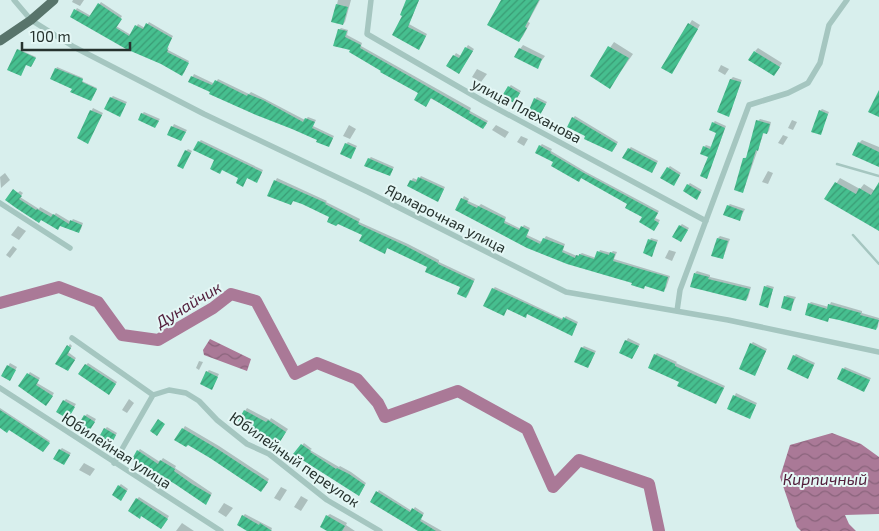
<svg xmlns="http://www.w3.org/2000/svg" width="879" height="531" font-family="'Exo 2',sans-serif">
  <style>
    .water { fill: url(#water-waves) }
    .shadow { fill: #0003 }
    .lines { fill: none; stroke-linecap: round; stroke-linejoin: round }
    .river { stroke: #aa7997; stroke-width: 12 }
    .building { fill: url(#building-hatch) }
    .lane { stroke: #a5c6c0; stroke-width: 2.5 }
    .street { stroke: #a5c6c0; stroke-width: 5.5 }
    .primary { stroke: #58746b; stroke-width: 9 }
    .labels { text-anchor: middle; dominant-baseline: central; stroke-width: 4; stroke-linejoin: round; paint-order: stroke }
    .street-label { font-size: 15px; fill: #26322e; stroke: #e4f7f5 }
    .water-label { font-size: 16px; font-style: italic; fill: #511e3b; stroke: #e4f7f5 }
  </style>
  <defs>
    <pattern id="water-waves" width="16" height="10" patternUnits="userSpaceOnUse" patternTransform="scale(1.25)"><rect width="16" height="10" fill="#aa7997"/><path d="M0 5q4-4 8 0t8 0" fill="none" stroke="#8a647c"/></pattern>
    <pattern id="building-hatch" width="6" height="6" patternUnits="userSpaceOnUse" patternTransform="scale(1.25)"><rect width="6" height="6" fill="#46bf8f"/><path d="M-1 1l2-2M0 6l6-6M5 7l2-2" fill="none" stroke="#3a9c75"/></pattern>
  </defs>
  <rect width="100%" height="100%" fill="#d8efed"/>
  <path class="water" d="M 210,339 L 251,359 L 247,371 L 204,355 L 203,350 Z
    M 832,433 L 861,444 L 879,457 L 879,514 L 845,515 L 849,524 L 856,531 L 801,531 L 797,527 L 780,477 L 790,445 Z"/>
  <path class="shadow" d="M 73,0 L 84,0 L 80,6 L 72,2 Z
    M 338,0 L 351,0 L 345,22 L 343,24 L 333,21 Z
    M 407,0 L 419,0 L 409,24 L 427,34 L 421,46 L 393,35 L 404,16 Z
    M 502,0 L 540,0 L 528,22 L 530,23 L 523,36 L 519,41 Z
    M 101,2 L 122,16 L 116,26 L 131,35 L 138,24 L 145,28 L 149,22 L 173,36 L 167,47 L 169,48 L 168,50 L 189,61 L 184,73 L 182,74 L 71,17 L 77,8 L 91,16 Z
    M 692,20 L 700,25 L 672,72 L 663,67 Z
    M 341,28 L 348,30 L 347,35 L 362,43 L 361,46 L 471,108 L 470,111 L 488,121 L 485,126 L 420,93 L 351,49 L 339,30 Z
    M 614,42 L 633,54 L 610,87 L 591,75 Z
    M 468,45 L 474,49 L 461,70 L 448,65 L 456,53 L 461,56 Z
    M 523,45 L 545,56 L 537,67 L 520,49 Z
    M 758,48 L 782,63 L 777,71 L 755,51 Z
    M 18,49 L 36,57 L 32,65 Z
    M 721,65 L 729,69 L 725,75 L 718,71 Z
    M 57,67 L 83,78 L 82,81 L 97,88 L 91,100 L 73,88 L 56,69 Z
    M 477,69 L 487,74 L 481,82 L 472,77 Z
    M 194,74 L 215,84 L 218,79 L 249,94 L 251,92 L 265,99 L 305,120 L 308,117 L 316,120 L 313,126 L 334,136 L 330,144 L 328,146 L 319,139 L 190,82 Z
    M 733,77 L 742,80 L 729,115 L 731,79 Z
    M 511,85 L 521,91 L 516,100 L 509,87 Z
    M 113,96 L 127,102 L 120,115 L 111,98 Z
    M 537,97 L 547,102 L 542,111 L 535,99 Z
    M 93,108 L 103,113 L 88,142 L 78,137 Z
    M 822,109 L 829,112 L 820,134 L 820,111 Z
    M 144,112 L 160,119 L 155,126 L 142,114 Z
    M 575,116 L 618,142 L 614,149 L 612,151 L 587,135 L 573,118 Z
    M 760,119 L 771,122 L 769,131 L 767,133 L 764,132 L 743,192 L 744,158 L 748,157 L 758,121 Z
    M 792,120 L 797,122 L 793,130 L 788,128 Z
    M 715,121 L 726,126 L 707,177 L 710,156 L 704,147 L 706,145 L 712,147 L 718,132 L 713,123 Z
    M 174,124 L 187,130 L 181,140 L 169,134 Z
    M 349,125 L 356,129 L 350,139 L 343,136 Z
    M 496,125 L 509,132 L 505,138 L 492,130 Z
    M 783,135 L 788,137 L 783,145 L 778,143 Z
    M 521,136 L 528,139 L 524,146 L 517,142 Z
    M 201,140 L 263,170 L 259,179 L 248,177 L 243,185 L 240,177 L 216,160 L 199,142 Z
    M 862,140 L 879,147 L 879,165 L 859,143 Z
    M 348,142 L 357,146 L 351,157 L 346,144 Z
    M 542,144 L 552,149 L 551,151 L 586,172 L 659,211 L 655,218 L 660,220 L 656,227 L 629,203 L 582,177 L 579,181 L 555,162 L 540,146 Z
    M 631,147 L 658,161 L 654,169 L 629,149 Z
    M 188,149 L 192,151 L 183,168 L 186,151 Z
    M 371,157 L 394,167 L 391,173 L 389,175 L 369,159 Z
    M 670,166 L 681,173 L 675,182 L 668,168 Z
    M 768,171 L 773,173 L 768,184 L 762,182 Z
    M 5,173 L 10,180 L 1,188 L 0,177 Z
    M 421,176 L 445,187 L 438,201 L 409,186 L 413,178 L 418,180 Z
    M 277,178 L 327,201 L 326,202 L 360,219 L 359,222 L 408,244 L 439,260 L 439,262 L 475,279 L 468,295 L 466,297 L 461,286 L 429,266 L 388,247 L 385,252 L 363,234 L 331,216 L 294,200 L 291,204 L 268,195 Z
    M 840,178 L 860,189 L 864,184 L 875,191 L 879,184 L 879,229 L 826,199 Z
    M 690,183 L 702,190 L 697,198 L 688,185 Z
    M 20,191 L 23,193 L 20,197 L 39,209 L 40,207 L 54,215 L 56,213 L 71,222 L 73,219 L 83,223 L 81,229 L 79,231 L 10,199 Z
    M 464,196 L 469,199 L 468,201 L 479,206 L 481,204 L 506,217 L 505,221 L 521,229 L 524,225 L 530,228 L 527,235 L 542,242 L 546,236 L 565,244 L 563,250 L 577,256 L 582,253 L 596,258 L 600,250 L 611,253 L 613,251 L 617,252 L 614,259 L 670,276 L 666,288 L 664,290 L 646,285 L 644,287 L 633,282 L 545,252 L 456,210 Z
    M 730,204 L 745,209 L 740,219 L 728,206 Z
    M 682,224 L 689,228 L 683,238 L 680,226 Z
    M 18,226 L 26,231 L 19,240 L 11,235 Z
    M 720,236 L 730,239 L 723,258 L 718,238 Z
    M 651,238 L 658,240 L 652,255 L 650,240 Z
    M 13,246 L 17,249 L 10,258 L 6,255 Z
    M 669,250 L 676,252 L 672,261 L 665,258 Z
    M 697,271 L 710,275 L 710,277 L 751,287 L 748,298 L 746,300 L 695,273 Z
    M 767,285 L 774,287 L 767,306 L 765,287 Z
    M 495,287 L 563,319 L 566,316 L 578,322 L 573,333 L 571,335 L 528,313 L 525,316 L 508,308 L 504,314 L 493,289 Z
    M 787,295 L 796,297 L 790,310 L 785,297 Z
    M 811,302 L 829,307 L 831,302 L 862,311 L 862,313 L 879,318 L 878,327 L 876,329 L 830,317 L 827,320 L 809,304 Z
    M 628,338 L 640,344 L 632,358 L 620,352 Z
    M 753,342 L 767,349 L 756,373 L 751,344 Z
    M 70,344 L 72,346 L 68,352 L 76,358 L 68,370 L 57,363 Z
    M 584,346 L 596,351 L 588,367 L 582,348 Z
    M 657,353 L 677,362 L 676,363 L 725,386 L 718,400 L 716,402 L 680,381 L 655,355 Z
    M 796,354 L 815,363 L 808,377 L 794,356 Z
    M 199,361 L 203,362 L 199,370 L 196,368 Z
    M 10,363 L 17,367 L 11,378 L 2,376 Z
    M 88,363 L 117,382 L 111,391 L 86,365 Z
    M 845,367 L 871,378 L 864,390 L 843,369 Z
    M 209,370 L 219,374 L 212,388 L 207,372 Z
    M 30,372 L 40,378 L 37,383 L 54,393 L 48,403 L 20,386 Z
    M 736,393 L 757,403 L 751,415 L 729,408 Z
    M 66,399 L 76,404 L 69,415 L 64,401 Z
    M 129,399 L 134,403 L 127,413 L 122,410 Z
    M 0,408 L 50,441 L 45,449 L 9,429 L 0,427 Z
    M 247,408 L 270,420 L 271,418 L 288,429 L 280,441 L 245,411 Z
    M 87,414 L 96,419 L 91,428 L 85,416 Z
    M 185,426 L 219,446 L 269,479 L 264,488 L 183,429 Z
    M 107,427 L 117,433 L 113,440 L 105,429 Z
    M 304,443 L 312,449 L 310,450 L 339,467 L 340,466 L 351,472 L 366,483 L 361,492 L 295,454 Z
    M 62,448 L 71,453 L 64,464 L 60,450 Z
    M 140,449 L 160,462 L 163,458 L 176,466 L 175,468 L 212,493 L 208,501 L 138,451 Z
    M 84,463 L 95,469 L 90,476 L 79,470 Z
    M 121,484 L 128,489 L 123,497 L 119,486 Z
    M 281,487 L 287,490 L 280,501 L 274,498 Z
    M 379,490 L 412,511 L 415,507 L 424,513 L 421,519 L 442,531 L 420,531 L 372,501 Z
    M 301,496 L 308,500 L 301,511 L 294,507 Z
    M 139,497 L 169,516 L 163,526 L 137,499 Z
    M 224,503 L 233,508 L 226,517 L 218,512 Z
    M 245,514 L 272,528 L 271,531 L 249,531 L 243,516 Z
    M 330,514 L 347,523 L 346,525 L 355,531 L 329,531 L 327,516 Z
    M 182,523 L 194,531 L 176,531 Z"/>
  <g class="lines">
    <path class="river" d="M 0,303 L 59,287 L 98,302 L 122,335 L 158,340 L 213,308 L 231,294 L 256,301 L 295,374 L 317,363 L 357,379 L 378,403 L 385,417 L 458,391 L 527,429 L 553,487 L 579,460 L 649,484 L 659,531"/>
  </g>
  <path class="building" d="M 406,0 L 419,0 L 408,27 L 426,36 L 419,50 L 392,35 L 402,16 L 400,15 Z
    M 501,0 L 539,0 L 525,27 L 527,28 L 519,42 L 487,25 Z
    M 98,3 L 122,19 L 116,28 L 129,36 L 135,25 L 143,29 L 146,23 L 172,38 L 167,49 L 168,50 L 167,52 L 189,63 L 182,76 L 161,64 L 126,49 L 70,17 L 74,9 L 89,17 Z
    M 336,4 L 348,7 L 343,25 L 331,22 Z
    M 688,23 L 698,29 L 672,74 L 661,68 Z
    M 338,29 L 347,31 L 345,37 L 361,45 L 360,48 L 470,111 L 469,113 L 487,123 L 483,129 L 431,98 L 426,107 L 414,100 L 418,93 L 380,72 L 381,71 L 349,52 L 350,50 L 333,46 Z
    M 608,46 L 629,58 L 610,89 L 590,76 Z
    M 465,47 L 473,51 L 459,74 L 446,66 L 453,55 L 459,58 Z
    M 519,48 L 542,59 L 538,69 L 514,57 Z
    M 17,49 L 36,58 L 31,67 L 26,65 L 21,76 L 7,70 Z
    M 754,51 L 780,67 L 774,76 L 748,60 Z
    M 55,68 L 83,79 L 82,82 L 97,89 L 91,101 L 70,92 L 72,89 L 50,79 Z
    M 191,76 L 212,85 L 215,80 L 247,96 L 248,94 L 263,100 L 303,122 L 305,118 L 315,122 L 312,128 L 333,138 L 329,147 L 316,142 L 317,140 L 292,129 L 256,115 L 209,94 L 210,92 L 188,82 Z
    M 730,79 L 741,82 L 729,117 L 717,112 Z
    M 508,86 L 520,93 L 514,103 L 502,96 Z
    M 879,90 L 879,117 L 868,112 Z
    M 110,97 L 126,104 L 120,117 L 104,109 Z
    M 534,98 L 546,104 L 540,115 L 529,110 Z
    M 90,110 L 102,115 L 88,144 L 77,138 Z
    M 819,110 L 828,114 L 821,135 L 811,132 Z
    M 141,113 L 159,121 L 155,128 L 138,120 Z
    M 572,117 L 617,144 L 612,152 L 584,139 L 585,136 L 567,127 Z
    M 756,120 L 770,124 L 767,134 L 763,133 L 758,151 L 756,150 L 743,193 L 734,190 L 743,158 L 746,158 Z
    M 712,122 L 725,128 L 707,179 L 700,176 L 708,157 L 700,154 L 703,146 L 710,149 L 716,133 L 709,130 Z
    M 171,126 L 186,132 L 181,141 L 167,135 Z
    M 198,141 L 262,172 L 257,183 L 247,178 L 243,187 L 236,183 L 238,178 L 222,170 L 220,174 L 210,169 L 214,160 L 193,150 Z
    M 858,142 L 879,152 L 879,167 L 852,155 Z
    M 345,143 L 356,148 L 351,159 L 340,154 Z
    M 539,145 L 551,152 L 550,153 L 584,173 L 658,213 L 654,220 L 659,223 L 654,231 L 639,222 L 642,217 L 625,208 L 627,204 L 581,178 L 579,182 L 551,166 L 553,162 L 535,153 Z
    M 628,148 L 657,163 L 652,173 L 622,158 Z
    M 185,150 L 191,153 L 183,169 L 177,166 Z
    M 368,158 L 393,169 L 390,176 L 364,166 Z
    M 667,167 L 680,175 L 674,186 L 660,178 Z
    M 418,177 L 444,189 L 438,202 L 407,186 L 410,180 L 416,182 Z
    M 274,180 L 326,203 L 325,204 L 359,222 L 358,224 L 406,246 L 438,263 L 438,264 L 474,281 L 466,298 L 457,294 L 460,287 L 425,272 L 427,267 L 387,248 L 385,254 L 359,241 L 362,235 L 338,224 L 336,226 L 327,222 L 329,217 L 302,204 L 293,201 L 291,205 L 267,196 Z
    M 835,182 L 856,194 L 859,188 L 871,195 L 879,182 L 879,231 L 824,199 Z
    M 687,184 L 701,192 L 697,200 L 683,191 Z
    M 13,189 L 22,196 L 19,199 L 36,210 L 37,209 L 51,217 L 53,214 L 69,224 L 70,220 L 82,225 L 79,233 L 60,226 L 58,230 L 41,220 L 39,223 L 16,208 L 5,200 Z
    M 461,198 L 468,201 L 467,203 L 477,208 L 478,206 L 505,219 L 504,223 L 519,230 L 521,226 L 529,230 L 526,237 L 540,244 L 543,238 L 564,246 L 562,252 L 575,258 L 576,255 L 579,256 L 579,254 L 594,259 L 597,251 L 609,255 L 610,252 L 615,254 L 613,261 L 668,277 L 664,292 L 645,286 L 644,289 L 631,285 L 632,283 L 567,264 L 527,248 L 455,210 Z
    M 727,205 L 743,211 L 740,221 L 723,215 Z
    M 679,225 L 688,230 L 681,242 L 672,237 Z
    M 717,238 L 728,241 L 723,259 L 711,256 Z
    M 648,239 L 657,242 L 652,257 L 643,253 Z
    M 694,273 L 709,277 L 708,279 L 750,289 L 746,301 L 690,287 Z
    M 764,286 L 773,289 L 768,308 L 759,305 Z
    M 492,288 L 562,320 L 563,317 L 577,324 L 572,336 L 527,314 L 526,318 L 507,309 L 504,316 L 483,306 Z
    M 784,296 L 794,299 L 791,311 L 781,308 Z
    M 808,303 L 827,309 L 828,304 L 861,313 L 860,315 L 879,320 L 876,330 L 839,320 L 829,318 L 828,322 L 805,315 Z
    M 625,340 L 639,346 L 632,359 L 619,353 Z
    M 750,343 L 766,351 L 755,376 L 739,369 Z
    M 67,345 L 71,348 L 67,355 L 75,360 L 68,371 L 55,364 Z
    M 581,347 L 595,353 L 588,368 L 574,362 Z
    M 654,354 L 675,364 L 675,366 L 724,388 L 716,404 L 677,386 L 679,382 L 648,368 Z
    M 793,355 L 814,365 L 808,379 L 787,369 Z
    M 85,364 L 116,384 L 109,395 L 78,374 Z
    M 7,365 L 16,370 L 10,381 L 1,376 Z
    M 842,368 L 870,380 L 864,392 L 837,379 Z
    M 206,371 L 218,377 L 212,390 L 200,384 Z
    M 27,373 L 39,380 L 36,385 L 53,396 L 46,406 L 18,386 Z
    M 733,395 L 756,405 L 750,419 L 727,409 Z
    M 63,400 L 75,407 L 68,419 L 56,412 Z
    M 0,410 L 50,443 L 43,452 L 9,430 L 7,433 L 0,428 Z
    M 244,410 L 266,422 L 268,420 L 286,432 L 278,445 L 238,421 Z
    M 84,415 L 95,422 L 89,431 L 78,425 Z
    M 158,419 L 165,424 L 157,436 L 150,431 Z
    M 104,428 L 116,435 L 112,443 L 99,437 Z
    M 182,428 L 216,448 L 268,482 L 261,492 L 210,458 L 188,445 L 186,447 L 174,440 Z
    M 301,444 L 311,451 L 310,452 L 336,469 L 337,468 L 349,474 L 365,485 L 359,496 L 293,454 Z
    M 59,449 L 70,455 L 64,465 L 53,459 Z
    M 137,450 L 158,464 L 160,460 L 175,469 L 174,471 L 192,484 L 211,495 L 206,505 L 175,484 L 132,459 Z
    M 118,485 L 127,491 L 121,501 L 112,495 Z
    M 376,491 L 410,512 L 412,508 L 423,515 L 420,521 L 436,531 L 418,531 L 370,502 Z
    M 136,498 L 168,519 L 161,529 L 141,516 L 140,519 L 128,511 Z
    M 242,515 L 259,525 L 260,523 L 272,531 L 247,531 L 237,525 Z
    M 326,515 L 345,526 L 342,531 L 327,531 L 320,527 Z"/>
  <g class="lines">
    <path class="lane" d="M 837,164 L 879,176
      M 853,235 L 879,264"/>
    <path class="street" d="M 14,0 L 31,20 L 74,47 L 204,114 L 368,192 L 566,292 L 728,320 L 879,352
      M 371,0 L 367,34 L 483,101 L 706,221
      M 0,203 L 70,248
      M 677,311 L 680,290 L 749,105 L 788,93 L 808,83 L 820,63 L 829,25 L 847,0
      M 72,338 L 153,395 L 169,390 L 186,393 L 199,401 L 217,420 L 247,444 L 269,454 L 327,500 L 380,531
      M 0,388 L 221,531
      M 114,463 L 153,395"/>
    <path class="primary" d="M 0,41 L 31,20 L 54,0"/>
  </g>
  <g class="labels">
    <g class="street-label">
      <text transform="translate(527 110) rotate(28)">улица Плеханова</text>
      <text transform="translate(446 218) rotate(27)">Ярмарочная улица</text>
      <text transform="translate(117 450) rotate(33)">Юбилейная улица</text>
      <text transform="translate(295 459) rotate(35)">Юбилейный переулок</text>
    </g>
    <g class="water-label">
      <text transform="translate(188 304) rotate(-31)">Дунайчик</text>
      <text x="825" y="478">Кирпичный</text>
    </g>
  </g>
  <path d="M22 42v8h108v-8" fill="none" stroke="#26322e" stroke-width="2.5"/>
  <text x="30" y="42" font-size="15" fill="#26322e" stroke="#e4f7f5" stroke-width="4" paint-order="stroke">100 m</text>
</svg>
